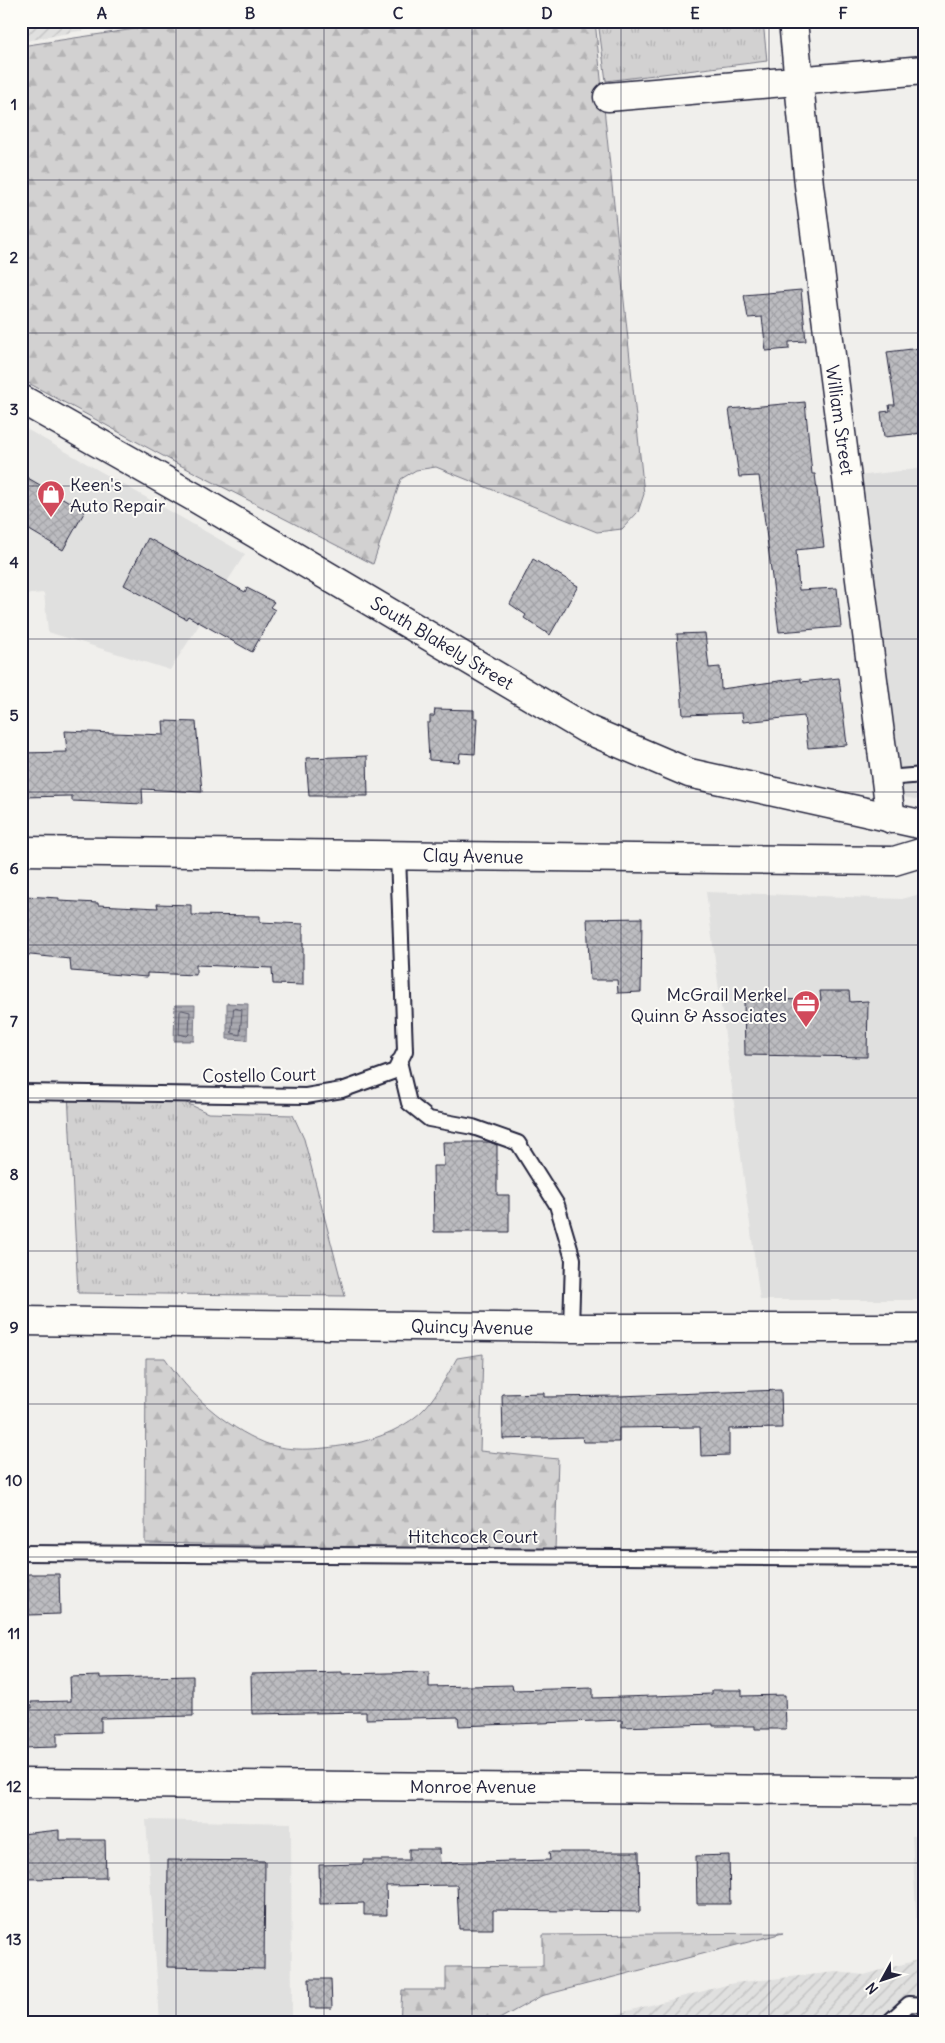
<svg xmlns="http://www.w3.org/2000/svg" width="945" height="2043" font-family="Delius,sans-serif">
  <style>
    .built { fill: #e0e0df }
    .industrial { fill: url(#industrial-furrows) }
    .grass { fill: url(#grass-tufts); stroke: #7a7a86 }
    .forest { fill: url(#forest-firs); stroke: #7a7a86 }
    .water { fill: url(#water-rules); stroke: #737381 }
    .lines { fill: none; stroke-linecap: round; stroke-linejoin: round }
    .shore { stroke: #58586a; stroke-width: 1 }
    .building { fill: url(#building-cross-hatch); stroke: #22223b }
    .lane-casing { stroke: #22223b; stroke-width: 18 }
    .street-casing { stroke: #22223b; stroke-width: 31 }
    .secondary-casing { stroke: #22223b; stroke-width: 31 }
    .lane { stroke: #fdfcf7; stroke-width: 14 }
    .street { stroke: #fdfcf7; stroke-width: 28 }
    .secondary { stroke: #fdfcf7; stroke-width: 28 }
    .grid { fill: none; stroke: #22223b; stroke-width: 1; stroke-opacity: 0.55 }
    .labels { text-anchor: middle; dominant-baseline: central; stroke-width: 4; stroke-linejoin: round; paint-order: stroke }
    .street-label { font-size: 18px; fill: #22223b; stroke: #fdfcf7 }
    .poi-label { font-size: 18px; fill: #22223b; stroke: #fdfcf7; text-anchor: start }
    .neatline { fill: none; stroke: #22223b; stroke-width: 2 }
    .grid-label { font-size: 16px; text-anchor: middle; font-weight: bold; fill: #22223b }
  </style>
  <defs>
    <pattern id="industrial-furrows" width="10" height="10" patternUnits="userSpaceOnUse" patternTransform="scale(1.25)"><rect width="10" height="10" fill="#e0e0df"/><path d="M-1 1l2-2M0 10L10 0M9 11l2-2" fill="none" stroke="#c0c0c0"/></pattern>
    <pattern id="grass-tufts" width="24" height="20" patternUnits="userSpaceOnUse" patternTransform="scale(1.25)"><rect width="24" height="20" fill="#d2d1d1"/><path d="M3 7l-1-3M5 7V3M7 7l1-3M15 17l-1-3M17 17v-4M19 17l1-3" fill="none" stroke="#b4b3b4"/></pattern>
    <pattern id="forest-firs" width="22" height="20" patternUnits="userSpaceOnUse" patternTransform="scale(1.25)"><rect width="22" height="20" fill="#d2d1d1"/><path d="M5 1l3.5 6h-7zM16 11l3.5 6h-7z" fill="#b4b3b4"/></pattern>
    <pattern id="water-rules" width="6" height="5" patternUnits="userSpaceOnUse" patternTransform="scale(1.25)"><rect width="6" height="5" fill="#a9a9b0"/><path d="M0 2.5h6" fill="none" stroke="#898990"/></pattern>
    <pattern id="building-cross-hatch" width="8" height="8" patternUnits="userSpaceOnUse" patternTransform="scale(1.25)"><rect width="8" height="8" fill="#bcbcc0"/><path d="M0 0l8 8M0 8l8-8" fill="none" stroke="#a1a1a6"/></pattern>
  </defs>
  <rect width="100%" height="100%" fill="#f0efec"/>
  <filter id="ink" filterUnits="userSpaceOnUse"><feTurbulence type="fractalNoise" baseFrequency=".02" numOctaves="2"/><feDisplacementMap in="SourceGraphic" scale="10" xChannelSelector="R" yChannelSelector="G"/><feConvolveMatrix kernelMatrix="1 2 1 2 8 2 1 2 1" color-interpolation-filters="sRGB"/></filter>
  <g filter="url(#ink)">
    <path class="built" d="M 21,426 L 245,554 L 170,670 L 48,632 L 44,593 L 21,595 Z
      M 924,468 L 924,801 L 899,796 L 859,476 Z
      M 706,892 L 902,899 L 924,893 L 924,1300 L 760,1300 Z
      M 146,1820 L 291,1823 L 292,2022 L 160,2022 Z
      M 924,1835 L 924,1932 L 917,1932 L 912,1836 Z"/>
    <path class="industrial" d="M 21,21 L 131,21 L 21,42 Z
      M 921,1959 L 924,1961 L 924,2022 L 586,2022 L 734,1983 L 836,1972 L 864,1975 Z"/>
    <path class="grass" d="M 598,21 L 763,21 L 767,61 L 606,81 Z
      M 68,1092 L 180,1100 L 208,1113 L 293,1115 L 304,1139 L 345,1296 L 78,1293 Z"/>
    <path class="forest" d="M 159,21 L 595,21 L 644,494 L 638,512 L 622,529 L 597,532 L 436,467 L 416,470 L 401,479 L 373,564 L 176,463 L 21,379 L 21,46 L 148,27 Z
      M 483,1354 L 480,1451 L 558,1459 L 555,1550 L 145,1543 L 146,1358 L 165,1358 C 189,1394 224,1426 265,1443 C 291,1453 325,1449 352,1444 C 378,1439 408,1427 426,1407 C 438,1393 448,1374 457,1358 Z
      M 783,1933 L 541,1996 L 494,2022 L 400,2022 L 402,1990 L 446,1990 L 446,1967 L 543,1966 L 543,1935 Z"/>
    <path class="water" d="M 227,1003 L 248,1004 L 247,1040 L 227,1039 Z
      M 175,1005 L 195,1005 L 194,1041 L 174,1041 Z"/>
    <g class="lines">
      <path class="shore" d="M 234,1008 L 242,1010 L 240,1035 L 232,1033 Z
        M 182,1010 L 190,1012 L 189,1034 L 187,1036 L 179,1034 L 180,1012 Z"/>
    </g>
    <path class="building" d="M 801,290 L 806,341 L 789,342 L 789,349 L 766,351 L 762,317 L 748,318 L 744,295 Z
      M 920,348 L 924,378 L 924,433 L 884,437 L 881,412 L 890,411 L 889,405 L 895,405 L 887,352 Z
      M 805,402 L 812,474 L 815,474 L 824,547 L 796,550 L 799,590 L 837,588 L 841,627 L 779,632 L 759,476 L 739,477 L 729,409 Z
      M 21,474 L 85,511 L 63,550 L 21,525 Z
      M 148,538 L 245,592 L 247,588 L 274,602 L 270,607 L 275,610 L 252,652 L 188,616 L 186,619 L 124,585 Z
      M 533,559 L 578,586 L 550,635 L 524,618 L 526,615 L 510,604 Z
      M 705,633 L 709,668 L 720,667 L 721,689 L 801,678 L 801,682 L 839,678 L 847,745 L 808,748 L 804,716 L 743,722 L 742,713 L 683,715 L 677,634 Z
      M 435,709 L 474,710 L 474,718 L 477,718 L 475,754 L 460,753 L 459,762 L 429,760 L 427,723 L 430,723 L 430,716 L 434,716 Z
      M 163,721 L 196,722 L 202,792 L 142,789 L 143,804 L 72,801 L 72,796 L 21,797 L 21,753 L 67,752 L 65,731 L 164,735 Z
      M 367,756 L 368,796 L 309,796 L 306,758 Z
      M 25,896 L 59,898 L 59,901 L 98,903 L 98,905 L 158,908 L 157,904 L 191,905 L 191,915 L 260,916 L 260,922 L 303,924 L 303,985 L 273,984 L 272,968 L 196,965 L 196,975 L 147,973 L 147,977 L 71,971 L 70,959 L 21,954 L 21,902 L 26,902 Z
      M 642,918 L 641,992 L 618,993 L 617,980 L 590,980 L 587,919 Z
      M 820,991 L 849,991 L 850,1002 L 868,1001 L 867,1057 L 745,1055 L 744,999 L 821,1000 Z
      M 443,1142 L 489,1142 L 497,1145 L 497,1195 L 509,1195 L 509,1232 L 434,1232 L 433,1166 L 444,1166 Z
      M 781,1390 L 782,1428 L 729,1429 L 729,1455 L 701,1456 L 700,1427 L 619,1428 L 619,1442 L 583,1442 L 582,1437 L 503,1439 L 502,1394 L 544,1393 L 544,1397 L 619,1396 Z
      M 28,1574 L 59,1574 L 60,1614 L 29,1615 Z
      M 342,1672 L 342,1674 L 429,1672 L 429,1687 L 512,1685 L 513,1690 L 593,1688 L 593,1698 L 712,1694 L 712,1690 L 742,1690 L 742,1696 L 785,1695 L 786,1729 L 755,1729 L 755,1726 L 713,1726 L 713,1724 L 622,1727 L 622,1720 L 459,1726 L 458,1717 L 366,1719 L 366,1712 L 252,1714 L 251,1674 Z
      M 100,1676 L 100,1678 L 193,1676 L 193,1716 L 101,1718 L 101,1732 L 57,1733 L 57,1747 L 21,1748 L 21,1708 L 32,1708 L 31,1702 L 71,1701 L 70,1677 Z
      M 59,1830 L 59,1840 L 105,1840 L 106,1878 L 21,1879 L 21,1834 Z
      M 409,1849 L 439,1849 L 440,1863 L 550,1860 L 549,1852 L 639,1852 L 640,1912 L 493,1910 L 493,1929 L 459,1929 L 457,1885 L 386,1886 L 387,1915 L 364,1915 L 364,1903 L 320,1904 L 319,1865 L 363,1864 L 363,1860 L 409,1860 Z
      M 729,1855 L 730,1904 L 697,1904 L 696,1856 Z
      M 168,1860 L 265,1861 L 264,1969 L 167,1967 Z
      M 309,1979 L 331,1979 L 332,2008 L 310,2008 Z"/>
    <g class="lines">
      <g class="lane-casing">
        <path id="lane" d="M 886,778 L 924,775
          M 399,1061 L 409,1103 L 429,1119 L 473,1127 L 518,1143 L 557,1205 L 573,1259 L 571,1328
          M 21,1092 L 306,1096 L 342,1090 L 395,1071 L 405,1051 L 398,855
          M 21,1553 L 924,1559
          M 889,2022 L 909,2004 L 924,2005"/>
      </g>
      <g class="street-casing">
        <path id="street" d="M 793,21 L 809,185 L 891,819
          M 608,97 L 924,70
          M 21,851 L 894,861 L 924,852
          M 21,1321 L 571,1328 L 924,1328
          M 21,1783 L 924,1791"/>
      </g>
      <g class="secondary-casing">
        <path id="secondary" d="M 21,399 L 194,497 L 586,729 L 689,773 L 924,825"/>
      </g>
      <use href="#lane" class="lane"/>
      <use href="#street" class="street"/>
      <use href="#secondary" class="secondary"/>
    </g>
  </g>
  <path class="grid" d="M 176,21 L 176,2022M 324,21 L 324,2022M 472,21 L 472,2022M 621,21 L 621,2022M 769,21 L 769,2022M 21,180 L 924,180M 21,333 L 924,333M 21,486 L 924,486M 21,639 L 924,639M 21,792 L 924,792M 21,945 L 924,945M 21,1098 L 924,1098M 21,1251 L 924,1251M 21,1404 L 924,1404M 21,1557 L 924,1557M 21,1710 L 924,1710M 21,1863 L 924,1863"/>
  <defs>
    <g id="shop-pin" transform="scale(1.4375)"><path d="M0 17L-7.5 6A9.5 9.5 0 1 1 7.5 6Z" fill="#d1495b" stroke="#fdfcf7"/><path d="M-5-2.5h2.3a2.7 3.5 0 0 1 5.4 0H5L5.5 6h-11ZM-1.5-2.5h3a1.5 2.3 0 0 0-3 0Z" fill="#fff"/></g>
    <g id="office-pin" transform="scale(1.4375)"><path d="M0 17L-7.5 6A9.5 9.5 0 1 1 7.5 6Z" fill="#d1495b" stroke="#fdfcf7"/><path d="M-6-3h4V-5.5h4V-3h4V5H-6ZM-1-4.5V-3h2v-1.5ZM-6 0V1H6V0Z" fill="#fff"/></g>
  </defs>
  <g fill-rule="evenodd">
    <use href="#shop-pin" x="51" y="494"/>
    <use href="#office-pin" x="806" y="1004"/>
  </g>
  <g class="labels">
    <g class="street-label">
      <text transform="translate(840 420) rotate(82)">William Street</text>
      <text transform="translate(442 643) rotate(31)">South Blakely Street</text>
      <text transform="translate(473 856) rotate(1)">Clay Avenue</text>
      <text transform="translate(259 1075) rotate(-1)">Costello Court</text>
      <text transform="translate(472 1327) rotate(1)">Quincy Avenue</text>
      <text x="473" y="1536">Hitchcock Court</text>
      <text x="473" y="1786">Monroe Avenue</text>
    </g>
    <g class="poi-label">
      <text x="70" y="484">Keen's<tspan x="70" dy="21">Auto Repair</tspan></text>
      <text x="787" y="994" text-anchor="end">McGrail Merkel<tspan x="787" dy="21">Quinn &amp; Associates</tspan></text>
    </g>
  </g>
  <rect width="945" height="2043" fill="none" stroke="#fdfcf7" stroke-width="55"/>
  <g transform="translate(882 1980) rotate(230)" stroke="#fdfcf7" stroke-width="4" paint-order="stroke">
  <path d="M0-4L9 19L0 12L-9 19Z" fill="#22223b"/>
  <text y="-8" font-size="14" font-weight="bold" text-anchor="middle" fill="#22223b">N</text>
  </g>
  <rect x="28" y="28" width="890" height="1988" class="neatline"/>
  <g class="grid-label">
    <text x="102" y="19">A</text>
    <text x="250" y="19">B</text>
    <text x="398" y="19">C</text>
    <text x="547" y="19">D</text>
    <text x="695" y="19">E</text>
    <text x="843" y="19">F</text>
    <text x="14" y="110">1</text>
    <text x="14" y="263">2</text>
    <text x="14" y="415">3</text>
    <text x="14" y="568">4</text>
    <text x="14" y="721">5</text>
    <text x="14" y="874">6</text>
    <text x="14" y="1027">7</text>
    <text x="14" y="1180">8</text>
    <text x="14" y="1333">9</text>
    <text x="14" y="1486">10</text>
    <text x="14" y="1639">11</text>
    <text x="14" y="1792">12</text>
    <text x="14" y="1945">13</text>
  </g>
</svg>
